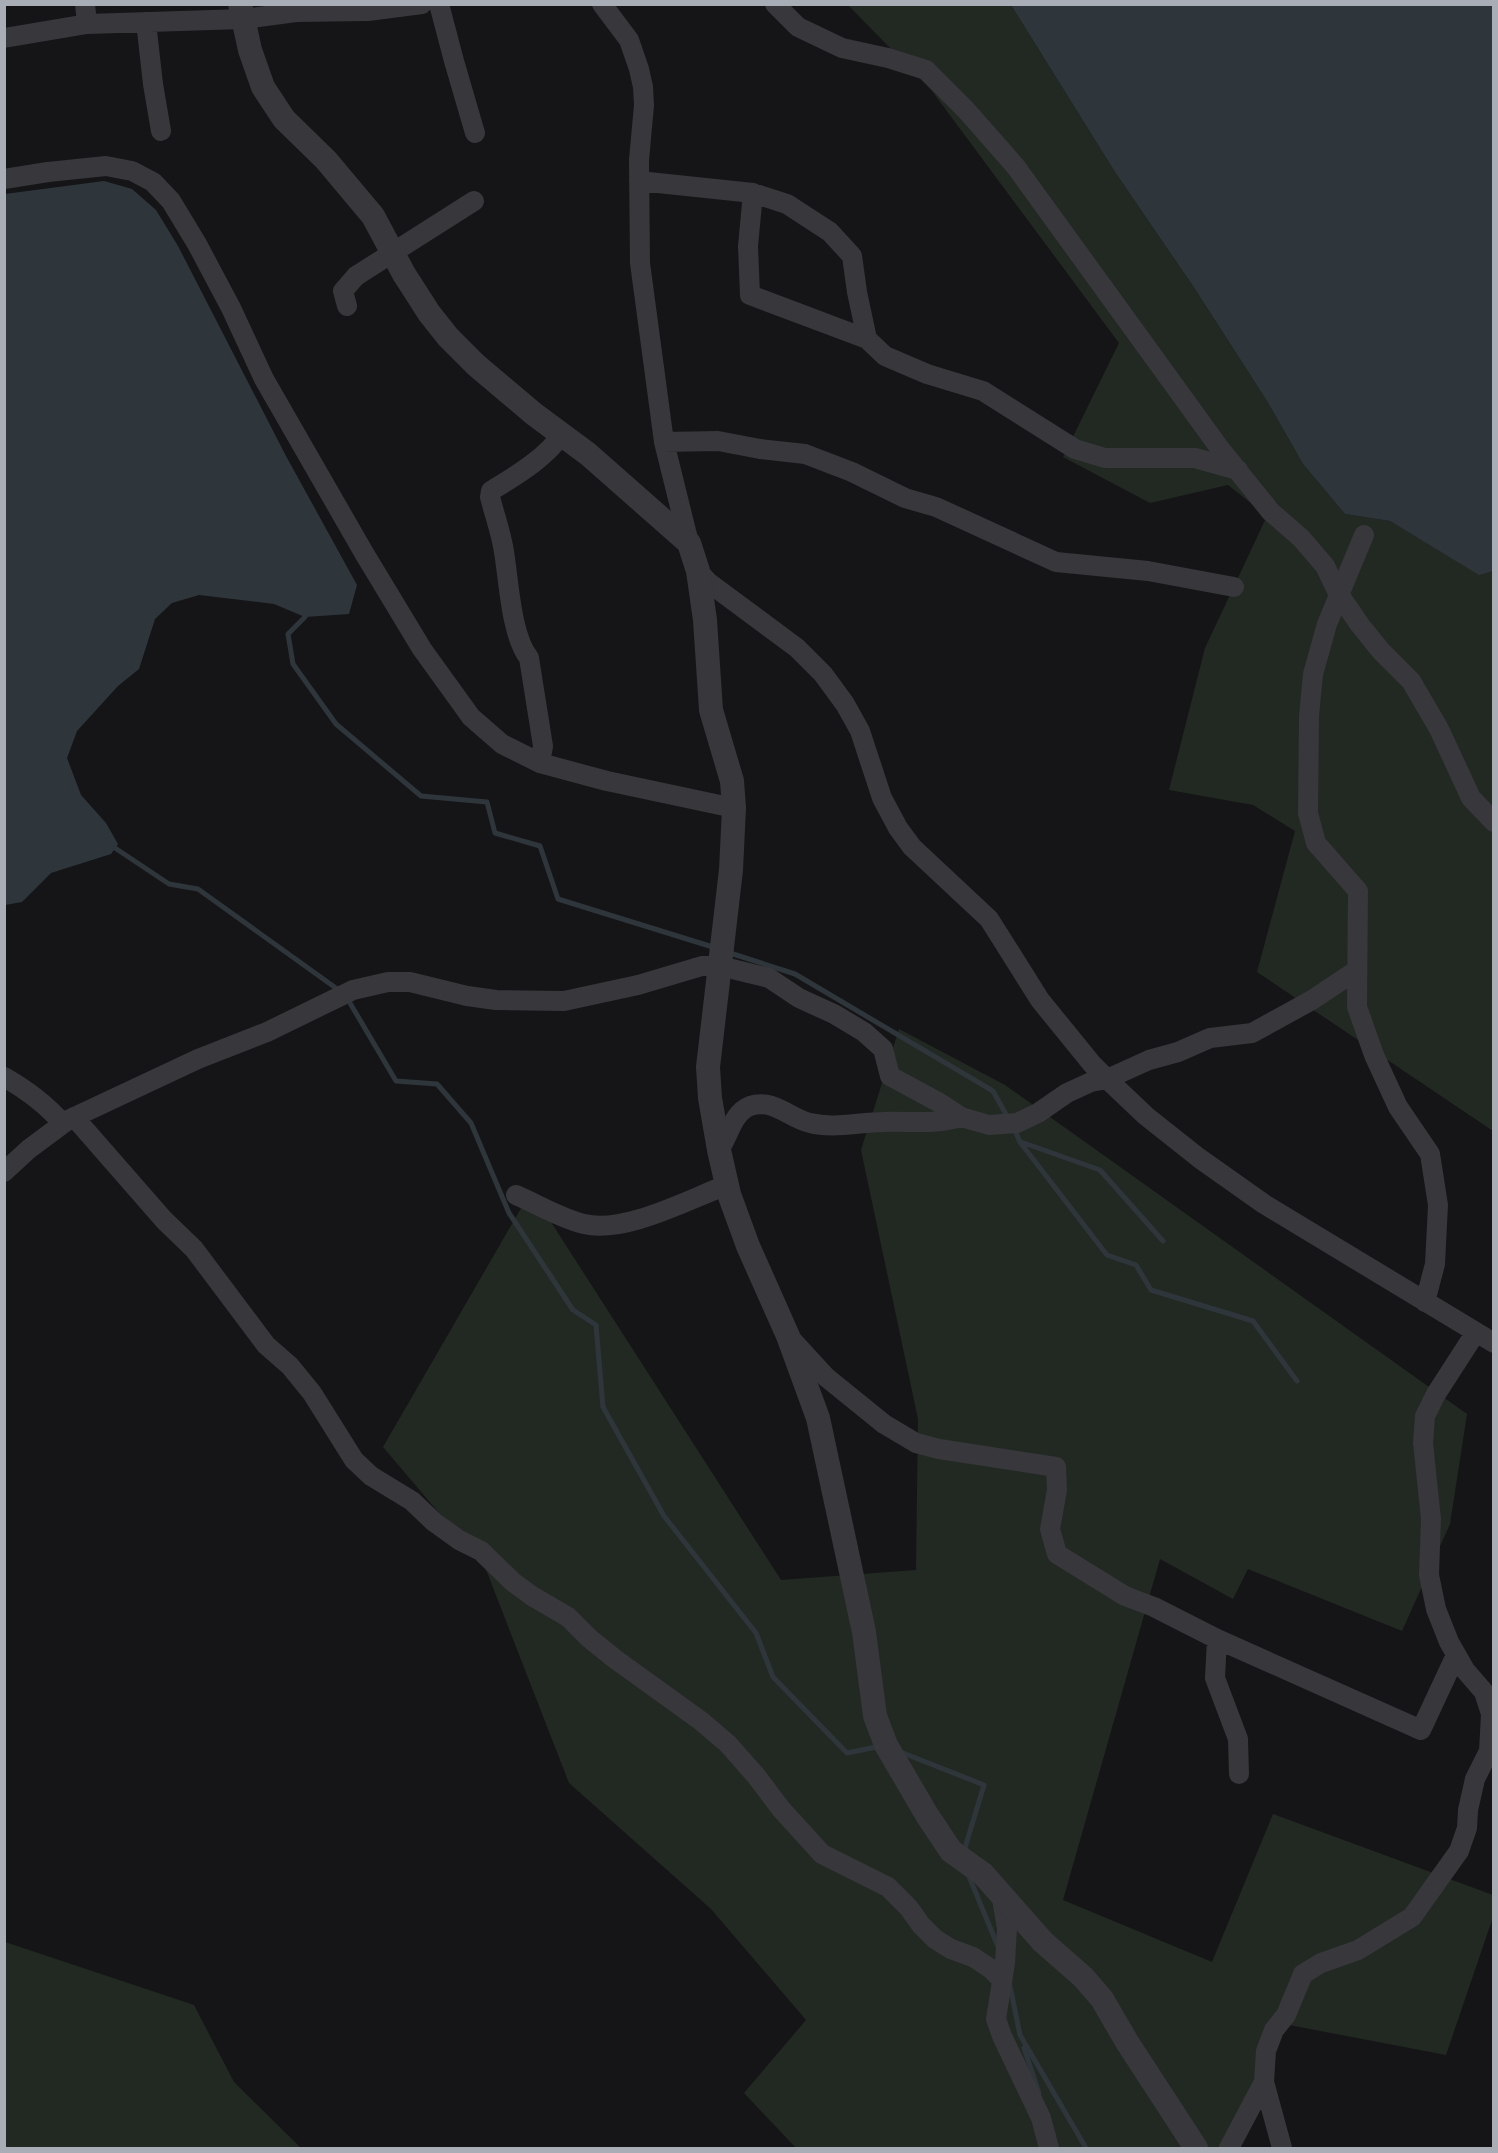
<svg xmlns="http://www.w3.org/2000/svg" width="1498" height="2153" font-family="'Source Sans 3',sans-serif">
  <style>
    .green { fill: #222922 }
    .water { fill: #2e363c }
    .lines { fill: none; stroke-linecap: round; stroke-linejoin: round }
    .stream { stroke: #2e363c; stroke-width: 5 }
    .minor { stroke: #37373c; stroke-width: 20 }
    .tertiary { stroke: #37373c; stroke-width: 24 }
  </style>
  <rect width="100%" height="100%" fill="#151517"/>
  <path class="green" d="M 848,5 L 1011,5 L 1115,172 L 1195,289 L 1267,401 L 1303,464 L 1345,514 L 1390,521 L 1479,574 L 1493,571 L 1493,1131 L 1257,972 L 1295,831 L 1253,805 L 1169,790 L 1205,648 L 1267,516 L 1228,485 L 1150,503 L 1063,457 L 1119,343 L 932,91 Z
    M 899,1029 L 1005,1085 L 1467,1414 L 1450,1524 L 1402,1631 L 1248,1569 L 1233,1599 L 1160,1559 L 1063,1900 L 1212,1962 L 1273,1814 L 1493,1895 L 1493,1917 L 1446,2055 L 1284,2024 L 1228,2148 L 796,2148 L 744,2093 L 806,2020 L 711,1909 L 569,1783 L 485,1567 L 383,1447 L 531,1191 L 781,1580 L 916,1570 L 918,1419 L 861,1150 Z
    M 5,1942 L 194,2005 L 234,2082 L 301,2148 L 5,2148 Z"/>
  <path class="water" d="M 1011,5 L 1493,5 L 1493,571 L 1479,575 L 1390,521 L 1345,514 L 1303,464 L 1267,401 L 1195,289 L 1115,172 Z
    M 104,181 L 132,189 L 156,210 L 178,246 L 286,456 L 357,585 L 349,614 L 305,617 L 274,604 L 199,595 L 172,603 L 155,619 L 139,669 L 118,686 L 77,731 L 67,758 L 81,795 L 106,823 L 118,844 L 111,854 L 51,873 L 22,902 L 5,905 L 5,194 Z"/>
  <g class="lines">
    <path class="stream" d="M 305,617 L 288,634 L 293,664 L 336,724 L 421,796 L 487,802 L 495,833 L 540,846 L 558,899 L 716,948
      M 115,848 L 169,884 L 198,889 L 340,991
      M 727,952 L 795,974 L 993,1091 L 1008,1118
      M 347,998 L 396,1081 L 437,1084 L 471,1123 L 509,1213 L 573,1310 L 596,1325 L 603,1407 L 664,1516 L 756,1633 L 773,1677 L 847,1753 L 881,1746
      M 1013,1126 L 1020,1142 L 1107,1255 L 1136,1265 L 1151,1290 L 1253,1321 L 1297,1381
      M 1021,1142 L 1100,1170 L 1163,1241
      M 898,1751 L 984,1785 L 964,1851
      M 968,1874 L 999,1949
      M 1010,1986 L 1020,2035 L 1086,2148
      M 1024,2048 L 1039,2093"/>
    <path class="minor" d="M 85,4 L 87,24
      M 439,4 L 454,61 L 475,133
      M 602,4 L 629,40 L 639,69 L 643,87 L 644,105 L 639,160 L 640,263 L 664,442 L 689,543
      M 775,4 L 798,27 L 842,48 L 888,58 L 926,70 L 966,110 L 1016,167 L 1221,450 L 1271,512 L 1301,538 L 1325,566 L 1338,593 L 1360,625 L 1381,651 L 1411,681 L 1439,729 L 1471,798 L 1494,822
      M 146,22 L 153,84 L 161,131
      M 4,38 L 87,24 L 243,19 L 296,12 L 368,11 L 422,4
      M 4,179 L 48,172 L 106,166 L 132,171 L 153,182 L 171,201 L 197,244 L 231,308 L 264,379 L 364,553 L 422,649 L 471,717 L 502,744 L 540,763 L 607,781 L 734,808
      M 639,181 L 753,193 L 787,204 L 830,232 L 852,256 L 857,292 L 867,339 L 885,356 L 927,374 L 983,391 L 1075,449 L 1105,458 L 1195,458 L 1238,470
      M 753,193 L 748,246 L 750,295 L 867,339
      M 347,306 L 343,291 L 356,276 L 474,201
      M 664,442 L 718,441 L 760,449 L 805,454 L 852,472 L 905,498 L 936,507 L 1056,562 L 1148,571 L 1234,587
      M 1364,535 L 1327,624 L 1313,674 L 1309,716 L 1308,813 L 1316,843 L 1358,891 L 1357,1007 L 1374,1055 L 1398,1107 L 1430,1154 L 1438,1205 L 1435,1264 L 1425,1302
      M 698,571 L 708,582 L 797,648 L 823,674 L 845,704 L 860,731 L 882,798 L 898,828 L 912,847 L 989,919 L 1040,1000 L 1092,1064 L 1107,1079 L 1146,1116 L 1199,1158 L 1264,1204 L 1494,1343
      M 540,763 L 543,746 L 529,658 C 510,634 509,577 503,546 C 500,530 494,513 490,497 L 491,491 C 515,476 545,459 562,434
      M 4,1077 C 27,1090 46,1104 63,1124
      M 74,1117 L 164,1220 L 194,1249 L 266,1345 L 290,1366 L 312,1393 L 354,1460 L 371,1476 L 412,1501 L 434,1522 L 459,1540 L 481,1551 L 513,1582 L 532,1596 L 568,1617 L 589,1638 L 615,1659 L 701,1721 L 728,1744 L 757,1777 L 781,1809 L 822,1854 L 888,1887 L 909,1908 L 921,1925 L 935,1939 L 951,1949 L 973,1957 L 991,1969 L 1002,1980
      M 719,1150 C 729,1137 732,1113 750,1106 C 774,1098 790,1119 810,1123 C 834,1129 859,1122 883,1122 C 910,1121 935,1125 961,1117
      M 4,1172 L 29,1149 L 68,1120 L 198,1059 L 267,1032 L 353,990 L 388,982 L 410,982 L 467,996 L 496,1000 L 564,1001 L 638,985 L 702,966 L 720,966 L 769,978 L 799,998 L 834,1014 L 864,1032 L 883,1049 L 890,1076 L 938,1102 L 961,1117 L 989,1125 L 1017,1123 L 1038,1113 L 1067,1093 L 1091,1082 L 1107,1079 L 1149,1060 L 1178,1052 L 1210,1038 L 1252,1033 L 1312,1000 L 1357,970
      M 516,1195 C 539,1205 560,1218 584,1224 C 625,1234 689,1199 727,1185
      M 792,1340 L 826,1377 L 884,1424 L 916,1443 L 939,1449 L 1056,1467 L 1057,1490 L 1050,1529 L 1057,1554 L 1125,1596 L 1154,1607 L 1217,1639 L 1421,1730 L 1456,1655
      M 1217,1639 L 1215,1678 L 1238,1739 L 1239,1774
      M 1001,1893 L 1007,1928 L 1005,1963 L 996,2019 L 1002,2036 L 1041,2118 L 1049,2148
      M 1229,2148 L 1264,2082
      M 1282,2148 L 1264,2082 L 1266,2051 L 1274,2030 L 1286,2015 L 1303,1974 L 1321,1963 L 1358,1950 L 1412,1917 L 1459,1851 L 1467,1828 L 1468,1810 L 1475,1779 L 1489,1751 L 1491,1714 L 1484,1692 L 1465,1670 L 1449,1642 L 1436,1609 L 1429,1575 L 1431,1519 L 1423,1443 L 1425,1416 L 1436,1394 L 1476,1332"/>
    <path class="tertiary" d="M 240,4 L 250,50 L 263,87 L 284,119 L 326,160 L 373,216 L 404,274 L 429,313 L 448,337 L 476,365 L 534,414 L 588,454 L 689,543 L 698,571 L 705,620 L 711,710 L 732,781 L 734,808 L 731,870 L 708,1067 L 710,1098 L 719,1150 L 729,1194 L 748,1246 L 788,1336 L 818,1418 L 864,1632 L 875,1716 L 886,1745 L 927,1815 L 951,1851 L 983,1874 L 1043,1942 L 1083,1977 L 1102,1999 L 1127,2042 L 1196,2148"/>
  </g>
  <rect width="1498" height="2153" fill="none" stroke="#a8adb6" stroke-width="12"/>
</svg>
